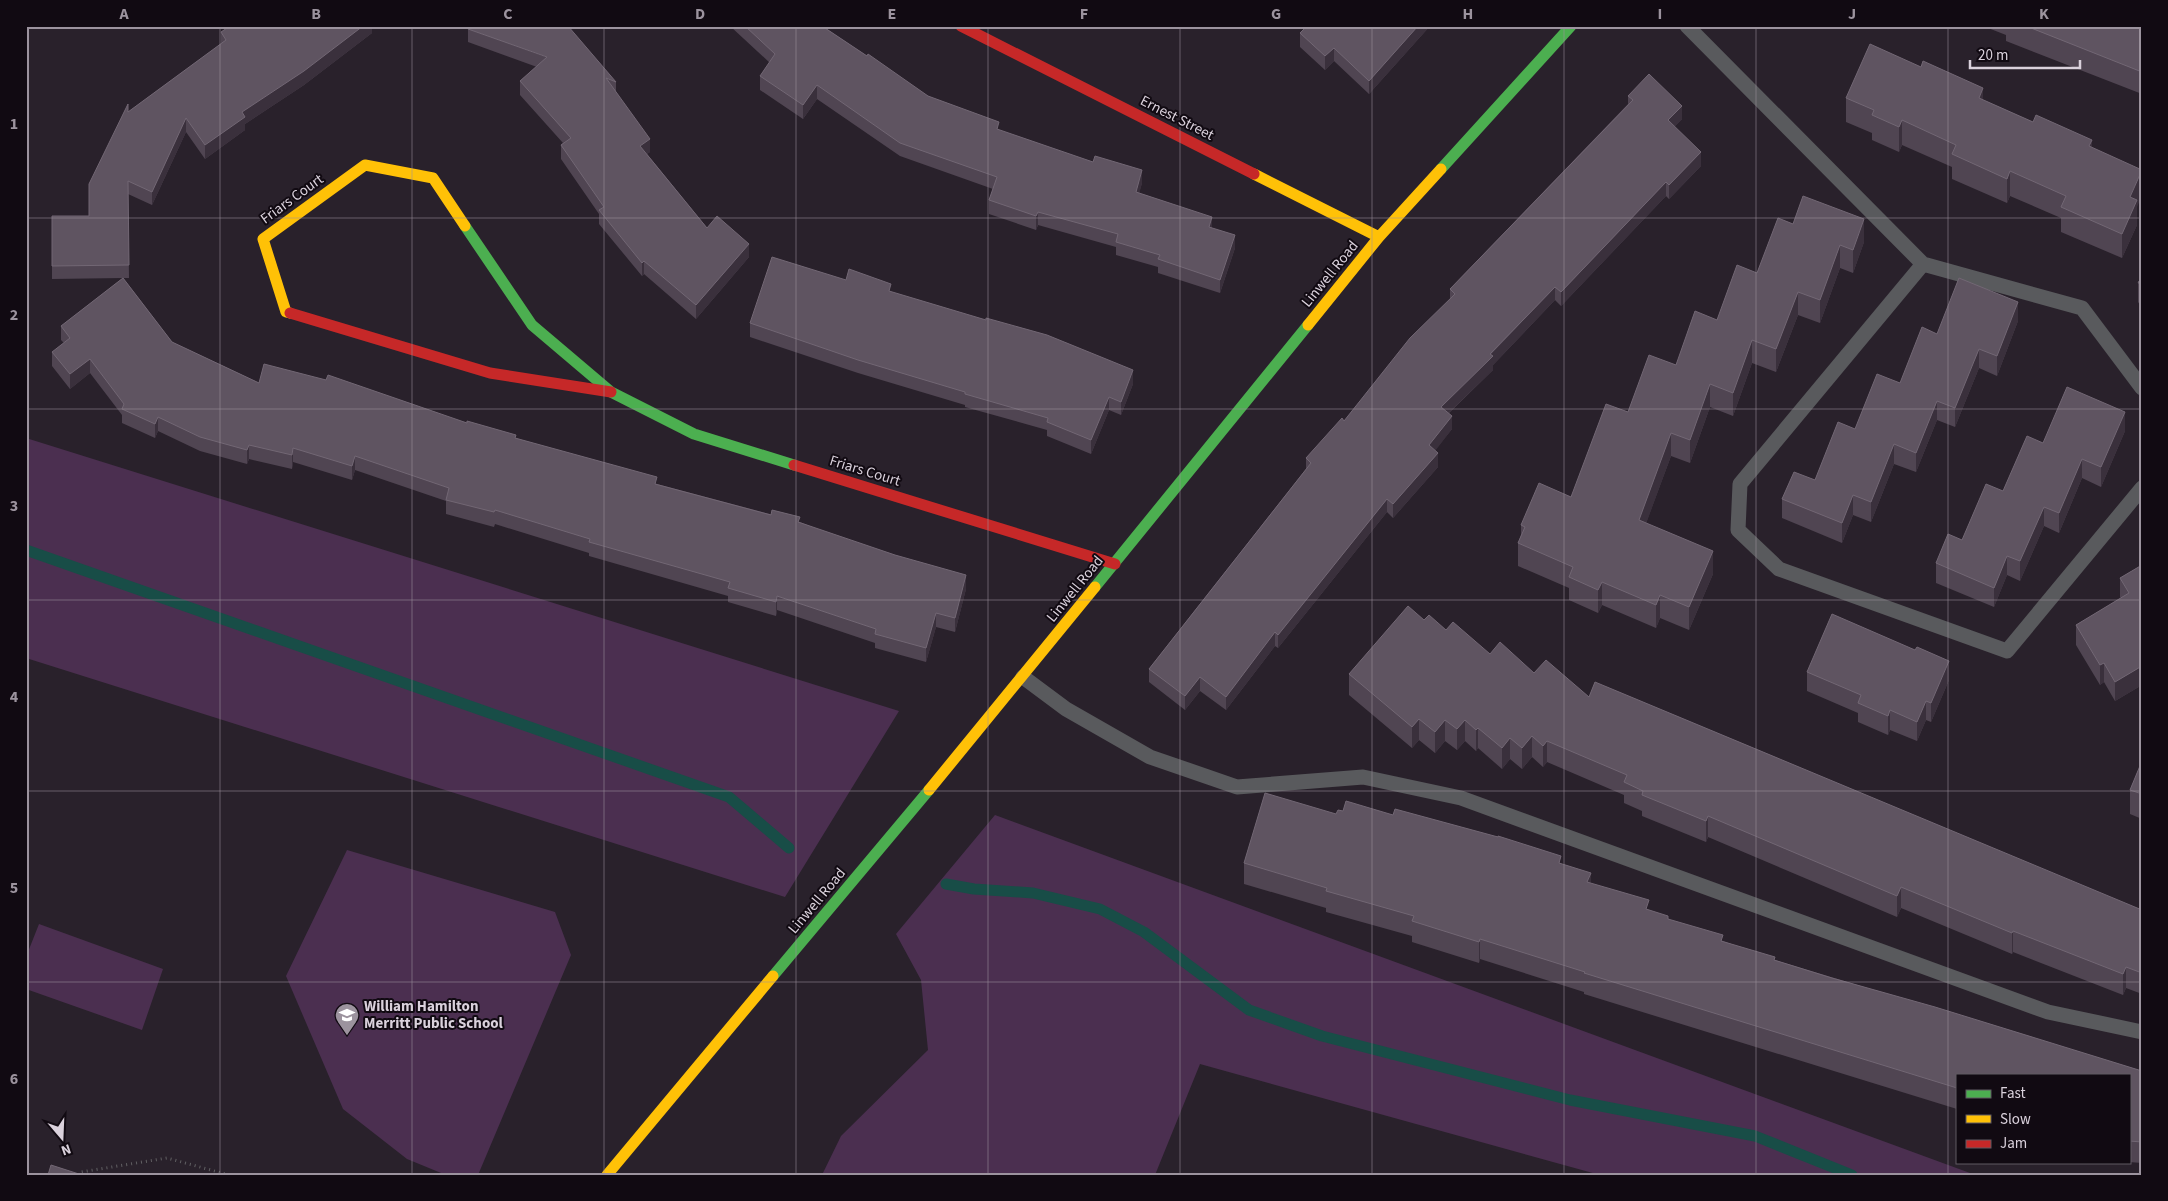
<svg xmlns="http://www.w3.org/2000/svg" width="2168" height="1201" font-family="'Source Sans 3',sans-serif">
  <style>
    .green { fill: #4b2f50 }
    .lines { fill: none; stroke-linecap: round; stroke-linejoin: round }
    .stream { stroke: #184d47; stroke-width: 11 }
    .path { stroke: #616063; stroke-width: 3; stroke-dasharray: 1 4; stroke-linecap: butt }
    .lane { stroke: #595a5d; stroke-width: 15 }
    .fast { stroke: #4caf50; stroke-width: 11 }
    .slow { stroke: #ffc107; stroke-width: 11 }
    .jam { stroke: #c62828; stroke-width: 11 }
    .wall { fill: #504552 }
    .shaded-wall { fill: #3a303c }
    .building { fill: #5f5461; stroke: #726774 }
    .grid { fill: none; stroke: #9c939e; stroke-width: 1; stroke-opacity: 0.55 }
    .labels { text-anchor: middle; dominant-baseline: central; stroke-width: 4; stroke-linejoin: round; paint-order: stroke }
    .street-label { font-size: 15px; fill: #dad1dc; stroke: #110a12 }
    .poi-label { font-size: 15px; font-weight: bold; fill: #dad1dc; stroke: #110a12; text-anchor: start }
    .neatline { fill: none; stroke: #9c939e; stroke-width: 2 }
    .grid-label { font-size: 16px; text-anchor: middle; font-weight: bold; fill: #9c939e }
  </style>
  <rect width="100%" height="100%" fill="#29212b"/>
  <path class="green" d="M 26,438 L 899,711 L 785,897 L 26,658 Z
    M 995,815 L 1970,1173 L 1976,1175 L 1600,1175 L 1200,1064 L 1155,1175 L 822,1175 L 841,1136 L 928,1050 L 921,980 L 896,934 Z
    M 347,850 L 555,912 L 571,955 L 478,1175 L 446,1175 L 407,1159 L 343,1109 L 286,976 Z
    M 39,924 L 163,969 L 142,1030 L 26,989 L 26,957 Z"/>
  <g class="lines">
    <path class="stream" d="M 26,550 L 729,797 L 789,848
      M 946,884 L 974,889 L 1033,893 L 1100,909 L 1144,932 L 1249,1010 L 1322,1036 L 1570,1100 L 1755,1136 L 1852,1175"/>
    <path class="path" d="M 78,1175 L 81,1172 L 167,1158 L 229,1175"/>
    <path class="lane" d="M 1687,26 L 1923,264 L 2082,308 L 2142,388
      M 1923,264 L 1740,484 L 1738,530 L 1779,569 L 2007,651 L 2142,488
      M 1023,677 L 1066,709 L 1150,757 L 1237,787 L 1363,777 L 1461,798 L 2048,1012 L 2142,1032"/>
    <path class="fast" d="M 1441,169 L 1571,26
      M 465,226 L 532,325 L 611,392 L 694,434 L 794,465
      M 1095,587 L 1308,325
      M 773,976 L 929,790"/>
    <path class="slow" d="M 1254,174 L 1379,237
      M 290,313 L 286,312 L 263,239 L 365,165 L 433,178 L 465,226
      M 1308,325 L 1379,237 L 1441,169
      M 929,790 L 1095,587
      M 607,1175 L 773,976"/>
    <path class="jam" d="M 961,26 L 1254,174
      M 290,313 L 490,373 L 611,392
      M 794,465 L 1115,564"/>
  </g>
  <path class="wall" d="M 372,26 L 372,33 L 304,85 L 245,124 L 245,130 L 205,159 L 186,132 L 152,205 L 128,194 L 129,278 L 123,278 L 172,342 L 259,383 L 467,423 L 516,438 L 657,484 L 800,522 L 966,589 L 955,632 L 936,627 L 926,662 L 875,648 L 875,643 L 777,610 L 776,616 L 728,602 L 728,596 L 589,556 L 589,553 L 495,524 L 494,527 L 446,514 L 446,501 L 355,470 L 352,480 L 293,462 L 292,469 L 249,459 L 247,464 L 200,451 L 158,431 L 155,438 L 122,423 L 122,415 L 90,373 L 70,389 L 52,366 L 52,352 L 64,343 L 61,340 L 61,326 L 123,278 L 52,279 L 52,216 L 89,216 L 128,112 L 221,44 L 221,32 Z
    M 730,26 L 822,26 L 867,56 L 928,96 L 999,130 L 1142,183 L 1139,193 L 1212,228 L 1235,248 L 1220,293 L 1158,273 L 1158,267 L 1116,255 L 1116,247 L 1038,225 L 1036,230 L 989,214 L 989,200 L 993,189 L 900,156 L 817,99 L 803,119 L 760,90 L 760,76 L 770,63 Z
    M 1307,26 L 1430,26 L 1369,94 L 1334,61 L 1325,70 L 1300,47 L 1300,33 Z
    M 1983,26 L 2142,26 L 2142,94 L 2006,41 L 2006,35 Z
    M 468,29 L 616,82 L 616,92 L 650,152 L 647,154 L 707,228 L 749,257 L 696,319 L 644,274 L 642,276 L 599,224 L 599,214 L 561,159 L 561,145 L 563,143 L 520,95 L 520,81 L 537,67 L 468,42 Z
    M 1628,96 L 1682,119 L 1674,127 L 1701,166 L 1669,199 L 1666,196 L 1561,306 L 1555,300 L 1493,365 L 1493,370 L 1449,413 L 1452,429 L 1435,450 L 1438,467 L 1393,518 L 1387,512 L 1278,648 L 1275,646 L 1226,710 L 1200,691 L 1185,710 L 1149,682 L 1149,669 L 1306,469 L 1306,458 L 1344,421 L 1450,299 L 1450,289 L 1628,104 Z
    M 1846,98 L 1983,100 L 2092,148 L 2137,207 L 2137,225 L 2122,258 L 2061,232 L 2061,218 L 2010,196 L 2007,203 L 1952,179 L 1952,167 L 1902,145 L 1899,152 L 1872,140 L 1872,133 L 1846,122 Z
    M 1793,224 L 1864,242 L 1853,273 L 1840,268 L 1820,323 L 1798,315 L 1776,372 L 1752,363 L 1733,416 L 1710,407 L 1690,463 L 1671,456 L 1646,523 L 1713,574 L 1689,630 L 1660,618 L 1656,628 L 1602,605 L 1598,613 L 1569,600 L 1569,588 L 1518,566 L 1518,543 L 1521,535 L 1521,525 L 1571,497 L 1628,412 L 1676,365 L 1717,320 L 1757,273 Z
    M 846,280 L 891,292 L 1133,384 L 1121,415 L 1109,410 L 1091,454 L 1047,436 L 1047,430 L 965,407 L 965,405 L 858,373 L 750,337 L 750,323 Z
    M 2142,280 L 2142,308 L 2138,302 L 2138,282 Z
    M 2018,321 L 1997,376 L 1979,368 L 1955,427 L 1937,420 L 1916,472 L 1894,464 L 1871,522 L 1853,515 L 1842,543 L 1782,518 L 1782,499 L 1815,480 L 1855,429 L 1900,383 L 1937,334 Z
    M 2125,431 L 2101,487 L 2082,478 L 2059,533 L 2044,526 L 2020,581 L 2007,575 L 1994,607 L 1936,583 L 1936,563 L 1962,540 L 2043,443 Z
    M 2142,565 L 2142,685 L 2115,701 L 2104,682 L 2100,685 L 2076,645 L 2076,625 L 2121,598 L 2120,597 L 2120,578 Z
    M 1424,620 L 1446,630 L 1490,654 L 1589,697 L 2142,910 L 2142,994 L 2126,988 L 2123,995 L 2013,952 L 2012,954 L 1901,908 L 1897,917 L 1708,837 L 1706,842 L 1642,816 L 1642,811 L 1624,803 L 1624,795 L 1547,762 L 1543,767 L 1532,757 L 1522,769 L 1510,759 L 1502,769 L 1478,748 L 1476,751 L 1465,741 L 1457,750 L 1445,741 L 1435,753 L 1419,740 L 1412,748 L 1349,695 L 1349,674 Z
    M 1807,672 L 1949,680 L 1931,722 L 1926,720 L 1917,741 L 1890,730 L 1888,735 L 1858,722 L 1858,713 L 1807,691 Z
    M 2142,761 L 2142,819 L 2130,814 L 2130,790 Z
    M 1336,814 L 1561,864 L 1591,883 L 1668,919 L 1723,941 L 1775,960 L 2142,1071 L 2142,1163 L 2129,1162 L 2129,1075 L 1957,1075 L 1957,1109 L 1584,994 L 1584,992 L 1480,959 L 1479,963 L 1412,942 L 1412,936 L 1326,912 L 1326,908 L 1244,884 L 1244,863 Z"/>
  <path class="shaded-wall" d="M 363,26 L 372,26 L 372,33 L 304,85 L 245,124 L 245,130 L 205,159 L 205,145 L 242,112 Z
    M 1418,26 L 1430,26 L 1369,94 L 1369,81 Z
    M 1334,48 L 1334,61 L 1325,70 L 1325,56 Z
    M 817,85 L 817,99 L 803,119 L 803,105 Z
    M 1983,88 L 1983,113 L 1979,98 Z
    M 1682,106 L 1682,119 L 1668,133 L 1668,120 Z
    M 186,118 L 186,132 L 152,205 L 152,192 Z
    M 1902,120 L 1902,145 L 1899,152 L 1899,127 Z
    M 650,139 L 650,152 L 640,159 L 640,146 Z
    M 2092,140 L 2092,164 L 2089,146 Z
    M 1701,152 L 1701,166 L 1669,199 L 1669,185 Z
    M 1142,170 L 1142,183 L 1136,206 L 1136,192 Z
    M 2010,171 L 2010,196 L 2007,203 L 2007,179 Z
    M 2142,171 L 2142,196 L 2137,207 L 2137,225 L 2122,258 L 2122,234 L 2130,197 Z
    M 1666,182 L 1666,196 L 1561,306 L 1561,292 Z
    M 1038,212 L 1038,225 L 1036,230 L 1036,216 Z
    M 1212,217 L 1212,230 L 1209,227 Z
    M 1864,219 L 1864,242 L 1853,273 L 1853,250 Z
    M 1235,235 L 1235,248 L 1220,293 L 1220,280 Z
    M 749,244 L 749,257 L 696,319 L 696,305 Z
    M 1840,245 L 1840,268 L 1820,323 L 1820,300 Z
    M 644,261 L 644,274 L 642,276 L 642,263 Z
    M 1555,287 L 1555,300 L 1493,365 L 1493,370 L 1441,420 L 1441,407 Z
    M 1798,292 L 1798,315 L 1776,372 L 1776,349 Z
    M 2018,302 L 2018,321 L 1997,376 L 1997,356 Z
    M 1752,340 L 1752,363 L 1733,416 L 1733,393 Z
    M 1979,349 L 1979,368 L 1955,427 L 1955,408 Z
    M 90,359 L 90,373 L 70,389 L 70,374 Z
    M 1133,370 L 1133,384 L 1121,415 L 1121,402 Z
    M 1710,384 L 1710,407 L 1690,463 L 1690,440 Z
    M 1109,397 L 1109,410 L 1091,454 L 1091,440 Z
    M 1937,401 L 1937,420 L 1916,472 L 1916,453 Z
    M 2125,412 L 2125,431 L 2101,487 L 2101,467 Z
    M 1452,416 L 1452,429 L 1429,459 L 1429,445 Z
    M 158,417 L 158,431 L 155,438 L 155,424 Z
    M 1671,433 L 1671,456 L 1639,543 L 1639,520 Z
    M 1894,444 L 1894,464 L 1871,522 L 1871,502 Z
    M 249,445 L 249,459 L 247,464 L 247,450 Z
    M 293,448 L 293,462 L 292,469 L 292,455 Z
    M 1438,453 L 1438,467 L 1393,518 L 1393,504 Z
    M 355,456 L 355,470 L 352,480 L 352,466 Z
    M 2082,459 L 2082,478 L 2059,533 L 2059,513 Z
    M 1853,495 L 1853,515 L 1842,543 L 1842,523 Z
    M 1387,499 L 1387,512 L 1278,648 L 1278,635 Z
    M 2044,507 L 2044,526 L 2020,581 L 2020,561 Z
    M 1713,551 L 1713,574 L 1689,630 L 1689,607 Z
    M 2007,556 L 2007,575 L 1994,607 L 1994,588 Z
    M 966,575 L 966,589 L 955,632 L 955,618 Z
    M 1602,582 L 1602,605 L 1598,613 L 1598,590 Z
    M 1660,595 L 1660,618 L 1656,628 L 1656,605 Z
    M 777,596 L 777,610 L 776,616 L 776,602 Z
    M 936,613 L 936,627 L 926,662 L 926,648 Z
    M 1275,632 L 1275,646 L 1226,710 L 1226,697 Z
    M 1949,661 L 1949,680 L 1931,722 L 1931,703 Z
    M 2104,663 L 2104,682 L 2100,685 L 2100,665 Z
    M 2142,666 L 2142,685 L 2115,701 L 2115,682 Z
    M 1200,677 L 1200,691 L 1185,710 L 1185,696 Z
    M 1926,701 L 1926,720 L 1917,741 L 1917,722 Z
    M 1890,710 L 1890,730 L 1888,735 L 1888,716 Z
    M 1419,719 L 1419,740 L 1412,748 L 1412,727 Z
    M 1445,720 L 1445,741 L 1435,753 L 1435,732 Z
    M 1465,720 L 1465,741 L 1457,750 L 1457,729 Z
    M 1478,728 L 1478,748 L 1476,751 L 1476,730 Z
    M 1532,736 L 1532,757 L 1522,769 L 1522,748 Z
    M 1510,738 L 1510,759 L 1502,769 L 1502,748 Z
    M 1547,741 L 1547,762 L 1543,767 L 1543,746 Z
    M 1708,816 L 1708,837 L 1706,842 L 1706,821 Z
    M 1591,873 L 1591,893 L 1587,882 Z
    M 1901,887 L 1901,908 L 1897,917 L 1897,896 Z
    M 2013,931 L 2013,952 L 2012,954 L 2012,933 Z
    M 1480,939 L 1480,959 L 1479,963 L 1479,942 Z
    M 2126,967 L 2126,988 L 2123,995 L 2123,974 Z"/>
  <path class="building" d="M 230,26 L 363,26 L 304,71 L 242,112 L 245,117 L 205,145 L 186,118 L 152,192 L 128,181 L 129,265 L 52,266 L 52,216 L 89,216 L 89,184 L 128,104 L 128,112 L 226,40 L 221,32 Z
    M 469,26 L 568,26 L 616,82 L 606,78 L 650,139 L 640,146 L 707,228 L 717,216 L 749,244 L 696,305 L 644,261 L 642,263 L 599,210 L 604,207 L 561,145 L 571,138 L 520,81 L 547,57 L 468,29 Z
    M 745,26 L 822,26 L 867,56 L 868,54 L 928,96 L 999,122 L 997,129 L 1093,162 L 1095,156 L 1142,170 L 1136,192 L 1212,217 L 1209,227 L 1235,235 L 1220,280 L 1158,259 L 1160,255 L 1116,242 L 1118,234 L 1038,212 L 1036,216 L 989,200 L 997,177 L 900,143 L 817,85 L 803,105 L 760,76 L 775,54 Z
    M 1307,26 L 1418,26 L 1369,81 L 1334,48 L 1325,56 L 1300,33 Z
    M 2026,26 L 2142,26 L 2142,72 Z
    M 1870,44 L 1921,67 L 1923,61 L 1983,88 L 1979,98 L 2033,122 L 2036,115 L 2092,140 L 2089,146 L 2142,170 L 2130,197 L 2137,200 L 2122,234 L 2061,207 L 2066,196 L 2010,171 L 2007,179 L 1952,154 L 1956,145 L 1902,120 L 1899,127 L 1872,115 L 1874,110 L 1846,98 Z
    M 1649,74 L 1682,106 L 1668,120 L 1701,152 L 1669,185 L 1666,182 L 1561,292 L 1555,287 L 1490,354 L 1493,356 L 1441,407 L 1452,416 L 1429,445 L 1438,453 L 1393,504 L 1387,499 L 1278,635 L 1275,632 L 1226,697 L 1200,677 L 1185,696 L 1149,669 L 1311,463 L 1306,458 L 1342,418 L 1344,421 L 1410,338 L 1455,294 L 1450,289 L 1633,100 L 1628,96 Z
    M 1803,196 L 1864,219 L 1853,250 L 1840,245 L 1820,300 L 1798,292 L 1776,349 L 1752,340 L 1733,393 L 1710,384 L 1690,440 L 1671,433 L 1639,520 L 1713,551 L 1689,607 L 1660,595 L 1656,605 L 1602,582 L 1598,590 L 1569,577 L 1573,567 L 1518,543 L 1525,527 L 1521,525 L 1539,483 L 1571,497 L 1606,404 L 1628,412 L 1649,355 L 1676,365 L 1695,311 L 1717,320 L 1737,265 L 1757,273 L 1778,218 L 1793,224 Z
    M 772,257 L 846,280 L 849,269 L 891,284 L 889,291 L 986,320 L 986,318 L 1047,335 L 1133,370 L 1121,402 L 1109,397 L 1091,440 L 1047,422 L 1048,418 L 965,394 L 965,392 L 858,360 L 750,323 Z
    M 123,278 L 172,342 L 259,383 L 264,364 L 326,380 L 328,375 L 467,423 L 467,421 L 516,435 L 515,438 L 657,477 L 655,484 L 771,515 L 772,510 L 800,517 L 798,522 L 895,555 L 966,575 L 955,618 L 936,613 L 926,648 L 875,634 L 876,629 L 777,596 L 776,602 L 728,588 L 730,582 L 589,542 L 590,539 L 495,510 L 494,512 L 446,500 L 449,488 L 355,456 L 352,466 L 293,448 L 292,455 L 249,445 L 247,450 L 200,437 L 158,417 L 155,424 L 122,409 L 124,404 L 90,359 L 70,374 L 52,352 L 70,338 L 61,326 Z
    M 1959,278 L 2018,302 L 1997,356 L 1979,349 L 1955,408 L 1937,401 L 1916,453 L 1894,444 L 1871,502 L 1853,495 L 1842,523 L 1782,499 L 1794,472 L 1815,480 L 1838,422 L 1855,429 L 1877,374 L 1900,383 L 1922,327 L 1937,334 Z
    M 2142,280 L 2142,288 L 2138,282 Z
    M 2067,387 L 2125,412 L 2101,467 L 2082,459 L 2059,513 L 2044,507 L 2020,561 L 2007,556 L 1994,588 L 1936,563 L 1948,534 L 1962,540 L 1986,484 L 2003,491 L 2027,436 L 2043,443 Z
    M 2142,565 L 2142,666 L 2115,682 L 2104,663 L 2100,665 L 2076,625 L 2129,593 L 2120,578 Z
    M 1408,606 L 1424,620 L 1429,615 L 1446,630 L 1453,622 L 1490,654 L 1500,642 L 1534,673 L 1546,660 L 1589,697 L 1595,682 L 2142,910 L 2142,973 L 2126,967 L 2123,974 L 2013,931 L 2012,933 L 1901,887 L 1897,896 L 1708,816 L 1706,821 L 1642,795 L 1643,791 L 1624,782 L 1627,775 L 1547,741 L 1543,746 L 1532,736 L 1522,748 L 1510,738 L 1502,748 L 1478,728 L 1476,730 L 1465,720 L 1457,729 L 1445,720 L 1435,732 L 1419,719 L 1412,727 L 1349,674 Z
    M 1832,614 L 1915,650 L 1917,647 L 1949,661 L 1931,703 L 1926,701 L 1917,722 L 1890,710 L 1888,716 L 1858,703 L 1861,695 L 1807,672 Z
    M 2142,761 L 2142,794 L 2130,790 Z
    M 1265,793 L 1336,814 L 1338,810 L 1343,811 L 1346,801 L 1393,815 L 1395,809 L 1498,837 L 1498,836 L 1561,856 L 1559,863 L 1591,873 L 1587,882 L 1649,900 L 1646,909 L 1668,916 L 1668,919 L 1723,935 L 1721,941 L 1775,957 L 1774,960 L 1832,978 L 1935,1007 L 2142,1071 L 2142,1142 L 2129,1141 L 2129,1075 L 1957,1075 L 1957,1088 L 1584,973 L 1585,972 L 1480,939 L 1479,942 L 1412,921 L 1414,916 L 1326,891 L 1327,888 L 1244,863 Z
    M 51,1165 L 82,1175 L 48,1175 Z"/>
  <path class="grid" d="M 220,26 L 220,1175M 412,26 L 412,1175M 604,26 L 604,1175M 796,26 L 796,1175M 988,26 L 988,1175M 1180,26 L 1180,1175M 1372,26 L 1372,1175M 1564,26 L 1564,1175M 1756,26 L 1756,1175M 1948,26 L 1948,1175M 26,218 L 2142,218M 26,409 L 2142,409M 26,600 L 2142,600M 26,791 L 2142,791M 26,982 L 2142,982"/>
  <defs>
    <g id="school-pin" transform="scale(1.25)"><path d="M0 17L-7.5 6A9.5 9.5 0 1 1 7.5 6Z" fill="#9c939e" stroke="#110a12"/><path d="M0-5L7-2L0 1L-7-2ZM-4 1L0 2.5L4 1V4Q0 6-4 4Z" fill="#fff"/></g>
  </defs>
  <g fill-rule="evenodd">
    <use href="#school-pin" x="347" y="1015"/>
  </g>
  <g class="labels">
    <g class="street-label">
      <text transform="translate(1177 118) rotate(27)">Ernest Street</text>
      <text transform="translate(292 199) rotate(-36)">Friars Court</text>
      <text transform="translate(1330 274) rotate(-51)">Linwell Road</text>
      <text transform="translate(865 471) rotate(17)">Friars Court</text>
      <text transform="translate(1075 589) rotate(-51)">Linwell Road</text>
      <text transform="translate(817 901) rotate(-50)">Linwell Road</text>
    </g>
    <g class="poi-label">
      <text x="364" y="1006">William Hamilton<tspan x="364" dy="17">Merritt Public School</tspan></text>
    </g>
  </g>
  <rect width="2168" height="1201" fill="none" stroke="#110a12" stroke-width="55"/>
  <rect x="1956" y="1074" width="175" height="90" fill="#110a12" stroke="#615a63"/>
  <rect x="1966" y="1090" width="25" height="8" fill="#4caf50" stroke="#615a63"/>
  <text x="2000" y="1098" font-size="15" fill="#dad1dc">Fast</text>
  <rect x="1966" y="1115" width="25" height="8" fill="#ffc107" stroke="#615a63"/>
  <text x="2000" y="1124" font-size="15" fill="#dad1dc">Slow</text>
  <rect x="1966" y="1140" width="25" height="8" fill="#c62828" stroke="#615a63"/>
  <text x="2000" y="1148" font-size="15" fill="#dad1dc">Jam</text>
  <g transform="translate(62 1138) rotate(161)" stroke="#110a12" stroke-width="4" paint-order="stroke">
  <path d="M0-4L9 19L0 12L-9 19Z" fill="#dad1dc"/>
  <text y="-8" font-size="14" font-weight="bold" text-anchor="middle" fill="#dad1dc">N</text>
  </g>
  <path d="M1970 60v8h110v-8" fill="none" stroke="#dad1dc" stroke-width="2.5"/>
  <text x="1978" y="60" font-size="15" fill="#dad1dc" stroke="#110a12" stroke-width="4" paint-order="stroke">20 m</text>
  <rect x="28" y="28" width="2112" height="1146" class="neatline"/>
  <g class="grid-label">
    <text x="124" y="19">A</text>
    <text x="316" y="19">B</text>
    <text x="508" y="19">C</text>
    <text x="700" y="19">D</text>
    <text x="892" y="19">E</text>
    <text x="1084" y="19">F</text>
    <text x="1276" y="19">G</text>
    <text x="1468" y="19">H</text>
    <text x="1660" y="19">I</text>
    <text x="1852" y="19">J</text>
    <text x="2044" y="19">K</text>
    <text x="14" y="129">1</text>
    <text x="14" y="320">2</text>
    <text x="14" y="511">3</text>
    <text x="14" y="702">4</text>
    <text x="14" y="893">5</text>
    <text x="14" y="1084">6</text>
  </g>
</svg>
